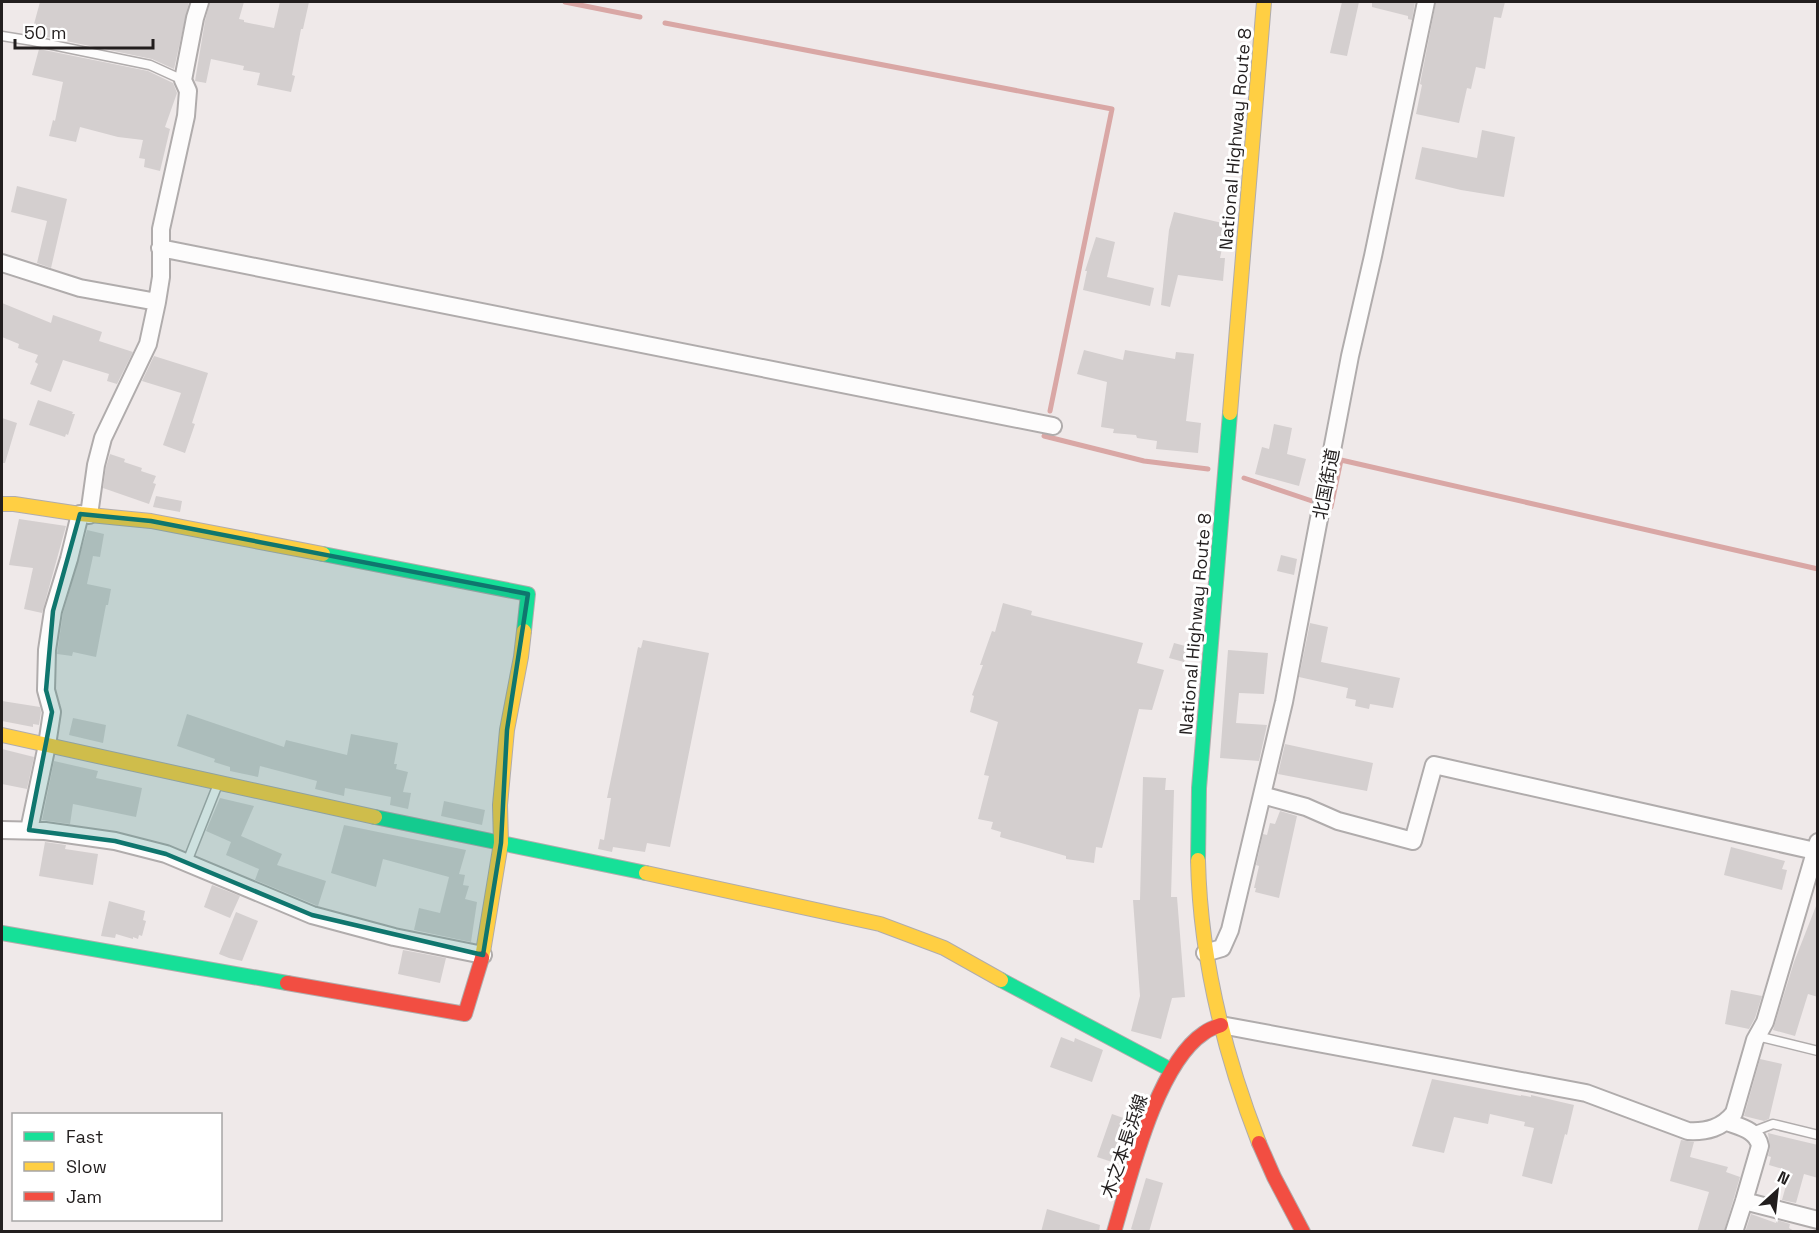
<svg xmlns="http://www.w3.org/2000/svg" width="1819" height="1233" font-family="'Space Grotesk','Noto Sans JP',sans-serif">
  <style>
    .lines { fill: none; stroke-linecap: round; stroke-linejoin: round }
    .stream { stroke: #d9a7a5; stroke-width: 5 }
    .building { fill: #d4cfcf }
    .lane-casing { stroke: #b0acac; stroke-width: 11 }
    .street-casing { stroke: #b0acac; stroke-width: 20 }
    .fast-casing { stroke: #b0acac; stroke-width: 16 }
    .slow-casing { stroke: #b0acac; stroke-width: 16 }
    .jam-casing { stroke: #b0acac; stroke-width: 16 }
    .lane { stroke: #fdfcfc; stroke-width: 8 }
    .street { stroke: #fdfcfc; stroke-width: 16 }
    .fast { stroke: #16e098; stroke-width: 14 }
    .slow { stroke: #ffcf43; stroke-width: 14 }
    .jam { stroke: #f24e42; stroke-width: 14 }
    .marked { fill: #0f766e; fill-opacity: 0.2; stroke: #0f766e; stroke-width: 4.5; stroke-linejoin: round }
    .labels { text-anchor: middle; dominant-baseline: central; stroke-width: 6; stroke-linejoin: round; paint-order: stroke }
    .street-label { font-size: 18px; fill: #221e1e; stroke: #fff }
  </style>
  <rect width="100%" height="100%" fill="#efe9e9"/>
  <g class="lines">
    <path class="stream" d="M 565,2 L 640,17
      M 665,23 L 1112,109 L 1050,411
      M 1044,436 L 1144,461 L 1208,469
      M 1244,478 L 1315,502
      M 1331,507 L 1341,460 L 1818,569"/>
  </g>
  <path class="building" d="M 40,2 L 189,2 L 174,69 L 152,59 L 42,36 L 44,27 L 34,24 Z
    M 210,2 L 244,2 L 239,19 L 244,20 L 244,22 L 274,28 L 280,2 L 309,2 L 303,29 L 301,29 L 292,75 L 295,76 L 291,92 L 257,85 L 260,73 L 243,70 L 244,66 L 211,59 L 206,83 L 195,81 L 205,21 Z
    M 1342,2 L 1359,2 L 1347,56 L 1330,53 Z
    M 1372,2 L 1415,2 L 1412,20 L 1408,19 L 1408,16 L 1372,7 Z
    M 1436,2 L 1505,2 L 1501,18 L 1494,17 L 1485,69 L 1476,67 L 1471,89 L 1467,88 L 1459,123 L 1416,114 L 1422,85 L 1420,84 Z
    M 39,49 L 148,71 L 173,83 L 177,93 L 165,127 L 170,129 L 160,171 L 144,167 L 145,159 L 139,158 L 143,140 L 118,137 L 80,127 L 76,142 L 49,136 L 53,120 L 55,121 L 63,82 L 32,75 Z
    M 1482,130 L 1515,137 L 1504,197 L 1461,190 L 1415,179 L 1422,147 L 1477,158 Z
    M 17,186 L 67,199 L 51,268 L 37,263 L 47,221 L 11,212 Z
    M 1174,212 L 1227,224 L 1220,258 L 1225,258 L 1223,281 L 1178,275 L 1170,307 L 1161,305 L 1169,230 Z
    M 1096,237 L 1115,242 L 1107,277 L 1154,288 L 1150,306 L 1083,290 L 1087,271 L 1085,271 Z
    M 2,303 L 51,323 L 53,315 L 102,332 L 99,341 L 133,352 L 117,384 L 107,381 L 109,374 L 63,360 L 51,392 L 30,384 L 38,364 L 35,362 L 38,355 L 18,348 L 19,344 L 2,337 Z
    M 1084,350 L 1123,360 L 1125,350 L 1175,359 L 1176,352 L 1194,354 L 1186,421 L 1201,423 L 1198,453 L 1156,449 L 1157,441 L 1137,438 L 1136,435 L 1113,433 L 1114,429 L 1101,427 L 1107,382 L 1077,374 Z
    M 154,356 L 208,373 L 192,423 L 195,424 L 185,453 L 163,445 L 181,393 L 142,381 Z
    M 38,400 L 73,412 L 72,414 L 75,414 L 68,435 L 66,434 L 65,437 L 29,425 Z
    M 2,418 L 17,423 L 5,463 L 2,463 Z
    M 1274,424 L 1292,428 L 1287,454 L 1306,459 L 1299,486 L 1255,474 L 1262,447 L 1269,449 Z
    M 110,454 L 125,459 L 124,462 L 142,468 L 141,471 L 156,476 L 153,483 L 156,484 L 149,504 L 103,488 L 106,467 Z
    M 156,496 L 182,501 L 180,512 L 153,507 Z
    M 19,519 L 66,526 L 42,613 L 24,609 L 33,568 L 9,565 Z
    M 87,530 L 104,534 L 100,557 L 93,556 L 87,584 L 111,589 L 108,605 L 106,605 L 96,657 L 73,652 L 72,656 L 57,654 L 63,613 Z
    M 1281,555 L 1297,559 L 1294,575 L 1277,571 Z
    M 1003,603 L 1032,611 L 1031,615 L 1143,643 L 1137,663 L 1164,670 L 1152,710 L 1139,709 L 1102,848 L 1096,847 L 1094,863 L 1066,859 L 1066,856 L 1000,837 L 1001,832 L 991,829 L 993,822 L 978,819 L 989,776 L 984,775 L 998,722 L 970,712 L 974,696 L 972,695 L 983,665 L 980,665 L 992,631 L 995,632 Z
    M 1310,623 L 1328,627 L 1321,662 L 1400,678 L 1393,708 L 1370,704 L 1369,709 L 1355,706 L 1356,700 L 1346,698 L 1348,688 L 1299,677 Z
    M 643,640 L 709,653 L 670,847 L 647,843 L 645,852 L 613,847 L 612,852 L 598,849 L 600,839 L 604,840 L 611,798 L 607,798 L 617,750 L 638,647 L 641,648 Z
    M 1174,643 L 1189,647 L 1184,662 L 1169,658 Z
    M 1228,650 L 1268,653 L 1264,694 L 1239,693 L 1236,723 L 1267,725 L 1259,761 L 1220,758 Z
    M 2,701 L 40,707 L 41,712 L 39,725 L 33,724 L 33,727 L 2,721 Z
    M 187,714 L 284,747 L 286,740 L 347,755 L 351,734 L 398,743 L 394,764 L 397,764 L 396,769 L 408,772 L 403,792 L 411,793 L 408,809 L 390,805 L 391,797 L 345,788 L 344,796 L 315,789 L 317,781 L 260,766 L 258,777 L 230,771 L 230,767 L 214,762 L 215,759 L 177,746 Z
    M 73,718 L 106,725 L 103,743 L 69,735 Z
    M 1285,744 L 1373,763 L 1367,791 L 1278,774 Z
    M 2,749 L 34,757 L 27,789 L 2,784 Z
    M 54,761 L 98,771 L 96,778 L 142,788 L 136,817 L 73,804 L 70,824 L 42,820 Z
    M 1143,777 L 1166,778 L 1165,790 L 1174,790 L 1171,897 L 1177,897 L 1185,997 L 1172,998 L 1161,1039 L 1131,1031 L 1140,996 L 1133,900 L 1140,900 Z
    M 220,798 L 254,806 L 241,836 L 282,854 L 277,865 L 326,881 L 318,906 L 255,880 L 259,869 L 226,855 L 231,842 L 206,831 Z
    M 444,801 L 485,810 L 482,825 L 441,816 Z
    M 1280,811 L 1297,816 L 1279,898 L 1255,892 L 1256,888 L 1254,888 L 1259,866 L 1256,865 L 1263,834 L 1267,835 L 1270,823 L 1275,824 Z
    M 344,825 L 466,850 L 459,874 L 465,875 L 463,885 L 469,886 L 465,899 L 477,902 L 471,942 L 414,930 L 419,908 L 440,913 L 449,877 L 383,859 L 376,887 L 331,873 Z
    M 45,842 L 66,845 L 65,849 L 98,854 L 93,885 L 39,876 Z
    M 1731,847 L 1785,861 L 1782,869 L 1787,870 L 1782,890 L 1724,875 Z
    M 212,885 L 240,896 L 230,918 L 204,907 Z
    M 109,901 L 145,911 L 143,920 L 146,921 L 142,936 L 139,935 L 138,939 L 133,937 L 133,939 L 116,934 L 115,938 L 101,936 Z
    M 1818,901 L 1818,997 L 1808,994 L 1795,1036 L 1773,1030 L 1794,962 Z
    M 236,912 L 258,921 L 242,961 L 229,958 L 219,954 Z
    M 403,950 L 446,958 L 440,983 L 398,974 Z
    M 1731,990 L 1762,996 L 1755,1018 L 1749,1029 L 1725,1024 Z
    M 1061,1037 L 1074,1042 L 1075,1038 L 1103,1050 L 1092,1082 L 1050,1067 Z
    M 1760,1059 L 1782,1064 L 1769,1119 L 1764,1121 L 1744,1116 Z
    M 1432,1079 L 1521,1096 L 1521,1095 L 1531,1097 L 1531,1095 L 1574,1105 L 1567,1135 L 1565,1134 L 1552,1184 L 1522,1176 L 1534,1128 L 1524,1126 L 1525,1122 L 1490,1114 L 1488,1124 L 1454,1117 L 1444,1153 L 1412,1146 Z
    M 1112,1114 L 1132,1121 L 1118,1164 L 1097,1157 Z
    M 1768,1133 L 1818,1145 L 1818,1178 L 1804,1174 L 1796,1203 L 1782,1200 L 1790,1171 L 1769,1165 L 1771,1157 L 1768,1156 L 1770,1148 Z
    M 1681,1140 L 1694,1142 L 1690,1157 L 1728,1167 L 1726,1172 L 1740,1177 L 1724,1232 L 1697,1232 L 1709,1192 L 1670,1181 Z
    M 1146,1178 L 1163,1183 L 1149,1232 L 1139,1232 L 1131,1229 Z
    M 1047,1209 L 1100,1225 L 1099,1232 L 1041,1232 Z
    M 1751,1214 L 1776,1223 L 1777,1220 L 1790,1224 L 1789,1228 L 1796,1232 L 1745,1232 Z"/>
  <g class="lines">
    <g class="lane-casing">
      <path id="lane" d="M 2,36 L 33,41 L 150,65 L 183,80
        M 187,862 L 218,784
        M 1757,1036 L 1818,1051
        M 1752,1132 L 1773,1124 L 1818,1135"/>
    </g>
    <g class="street-casing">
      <path id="street" d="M 160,248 L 1053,426
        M 2,263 L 80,288 L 157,302
        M 89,515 L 96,465 L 103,438 L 148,344 L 157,302 L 161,277 L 161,229 L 186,116 L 188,91 L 183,80 L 195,18 L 200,2
        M 1262,795 L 1306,807 L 1338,821 L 1413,841 L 1434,765 L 1815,851
        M 2,830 L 45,831 L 115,841 L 166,854 L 312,915 L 394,937 L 483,955
        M 29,830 L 47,745 L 52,712 L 46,690 L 47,650 L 53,611 L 69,559 L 80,514
        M 1205,953 L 1222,948 L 1230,930 L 1284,702 L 1350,356 L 1373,256 L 1426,2
        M 1221,1025 L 1586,1093 L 1688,1131 C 1707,1132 1722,1128 1734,1113 L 1755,1040 L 1765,1022 L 1818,842
        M 1727,1122 C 1740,1127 1757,1130 1760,1146 L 1744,1201 L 1734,1232
        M 1744,1201 L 1818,1220"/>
    </g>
    <g class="fast-casing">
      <path id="fast" d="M 323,554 L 528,594 L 524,631
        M 375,817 L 646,873
        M 1198,860 L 1199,788 L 1230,413
        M 2,933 L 287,983
        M 1001,980 L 1171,1070"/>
    </g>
    <g class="slow-casing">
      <path id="slow" d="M 1230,413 L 1264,2
        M 2,504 L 14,504 L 80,514 L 151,521 L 323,554
        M 2,735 L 375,817
        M 1198,860 C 1200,957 1224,1053 1259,1143
        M 646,873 L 880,924 L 944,948 L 1001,980
        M 482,958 L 501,843 L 500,805 L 507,730 L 521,657 L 524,631"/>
    </g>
    <g class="jam-casing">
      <path id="jam" d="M 287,983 L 465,1014 L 482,958
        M 1259,1143 L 1274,1177 L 1303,1232
        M 1114,1232 C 1130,1178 1156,1065 1204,1033 C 1209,1029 1215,1027 1221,1025"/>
    </g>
    <use href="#lane" class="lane"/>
    <use href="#street" class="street"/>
    <use href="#fast" class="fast"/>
    <use href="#slow" class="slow"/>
    <use href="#jam" class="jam"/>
  </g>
  <path class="marked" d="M 80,514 L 151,521 L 528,594 L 507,730 L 501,843 L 483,955 L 312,915 L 166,854 L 115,841 L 29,830 L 52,712 L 46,690 L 53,611 Z"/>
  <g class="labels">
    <g class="street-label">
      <text transform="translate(1235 139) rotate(-85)">National Highway Route 8</text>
      <text transform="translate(1326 484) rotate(-79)">北国街道</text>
      <text transform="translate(1195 624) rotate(-85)">National Highway Route 8</text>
      <text transform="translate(1124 1146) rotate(-71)">木之本長浜線</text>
    </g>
  </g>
  <rect width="1819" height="1233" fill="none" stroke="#221e1e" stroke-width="6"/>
  <rect x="12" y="1113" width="210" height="108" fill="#ffffff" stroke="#a7a5a5" stroke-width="1.5"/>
  <rect x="24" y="1132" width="30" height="9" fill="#16e098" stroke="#a7a5a5" stroke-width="1.5"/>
  <text x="66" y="1143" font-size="18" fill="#221e1e">Fast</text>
  <rect x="24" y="1162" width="30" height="9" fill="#ffcf43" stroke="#a7a5a5" stroke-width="1.5"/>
  <text x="66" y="1173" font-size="18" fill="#221e1e">Slow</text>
  <rect x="24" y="1192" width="30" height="9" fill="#f24e42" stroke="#a7a5a5" stroke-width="1.5"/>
  <text x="66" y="1203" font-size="18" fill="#221e1e">Jam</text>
  <g transform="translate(1777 1191) rotate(27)" stroke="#ffffff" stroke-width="4.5" paint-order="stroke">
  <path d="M0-4.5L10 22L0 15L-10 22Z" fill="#221e1e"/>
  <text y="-9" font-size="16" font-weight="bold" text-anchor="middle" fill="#221e1e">N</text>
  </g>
  <path d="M15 39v9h138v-9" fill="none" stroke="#221e1e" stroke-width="3"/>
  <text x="24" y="39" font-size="18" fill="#221e1e" stroke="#ffffff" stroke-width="4.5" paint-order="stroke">50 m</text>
</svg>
